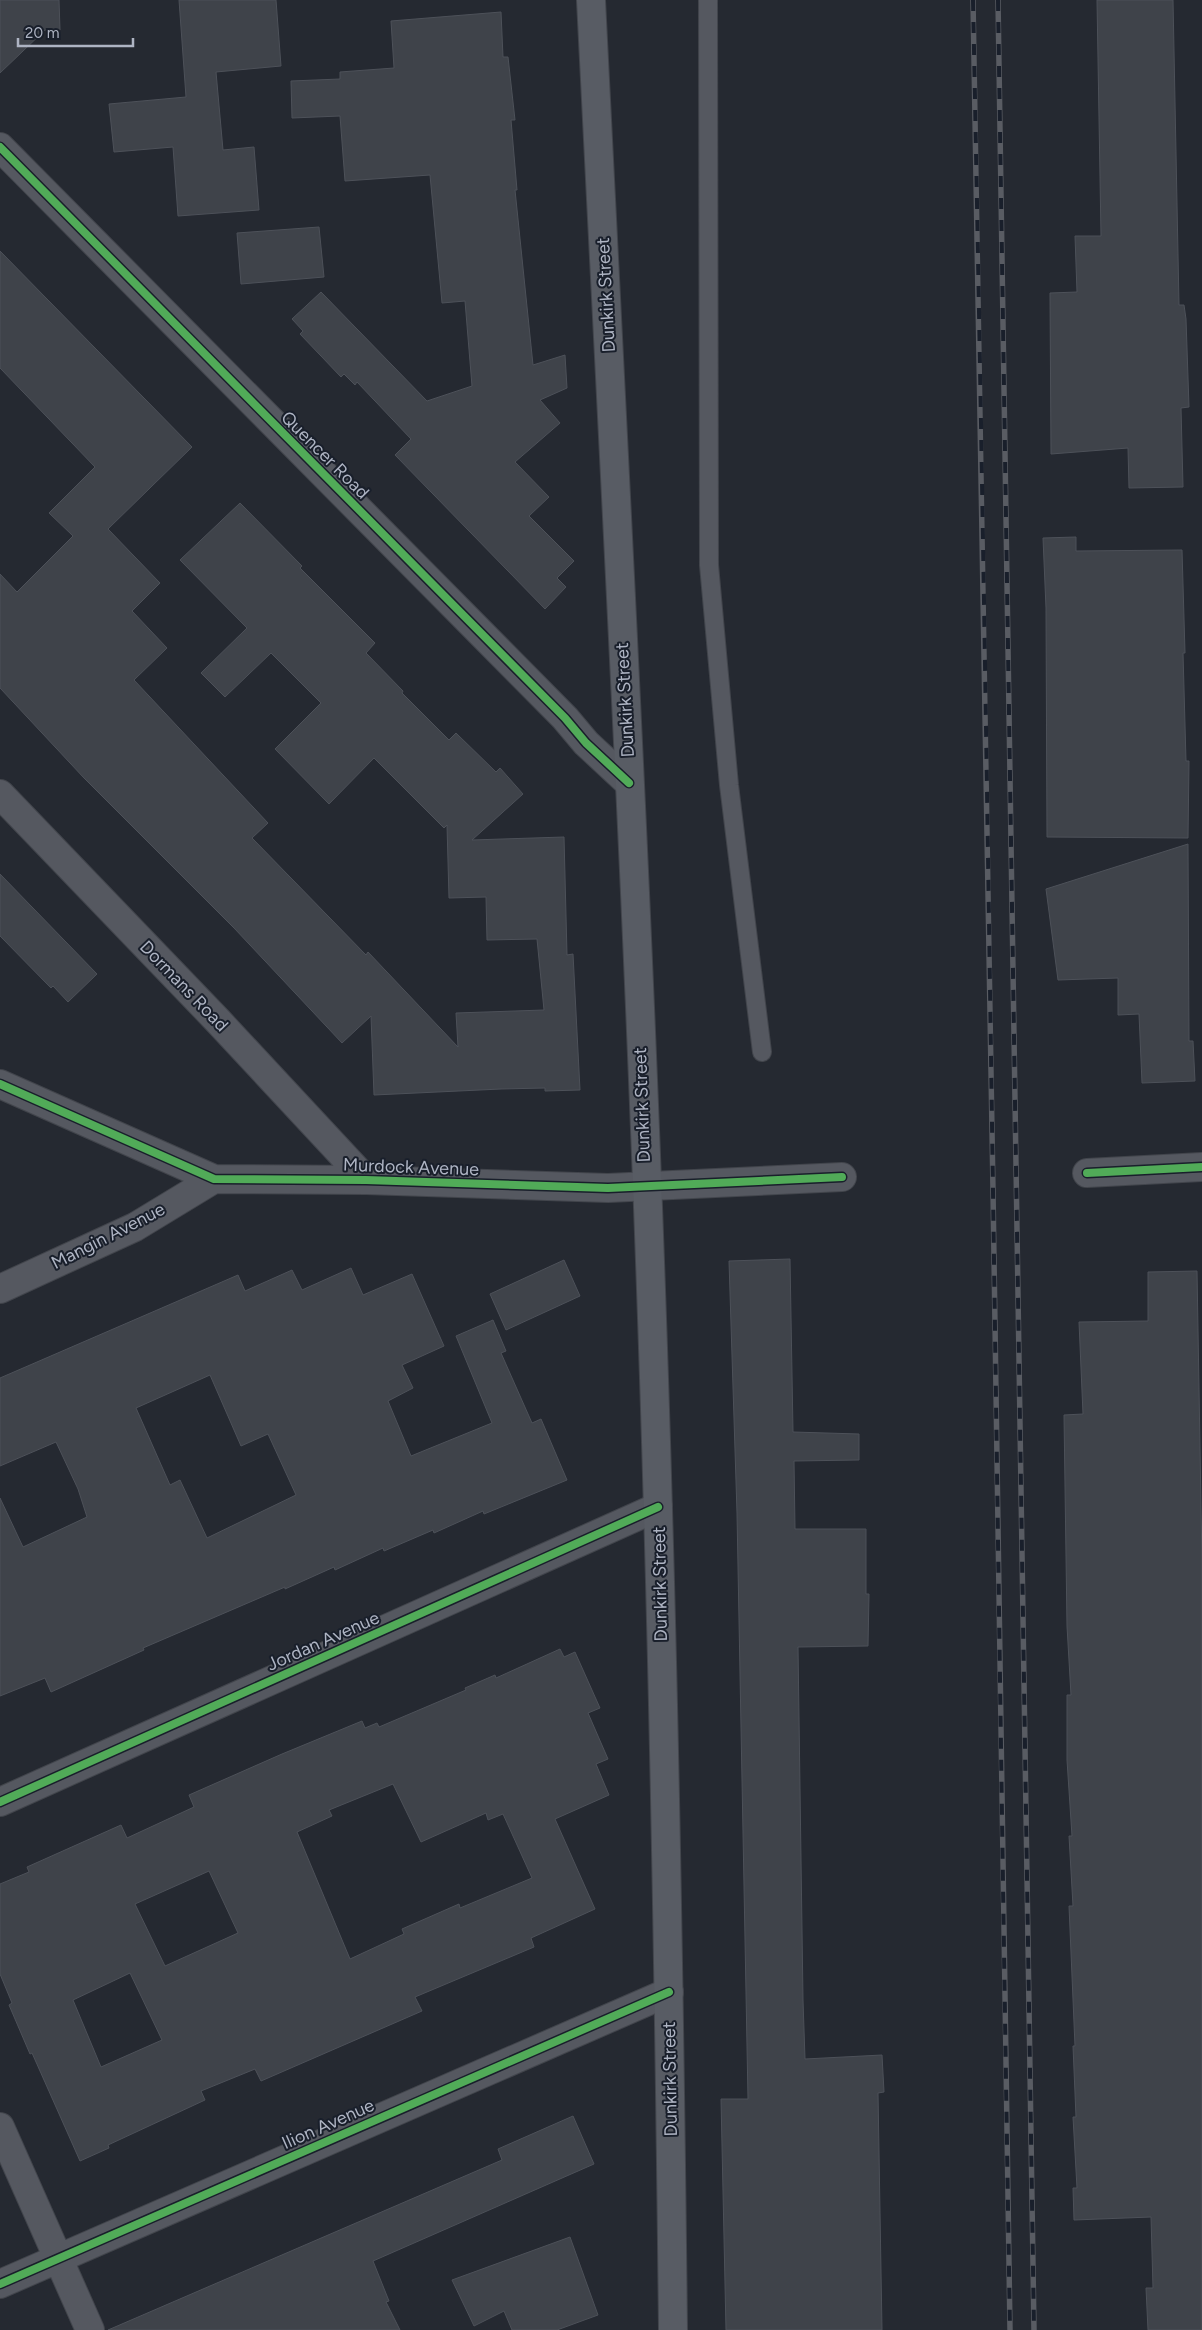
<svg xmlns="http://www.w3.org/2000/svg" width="1202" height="2330" font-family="Figtree,sans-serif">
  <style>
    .building { fill: #3f434a; stroke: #4d5159; fill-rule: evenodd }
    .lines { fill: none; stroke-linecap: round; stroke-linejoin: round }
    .service-casing { stroke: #42454c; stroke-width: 20 }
    .minor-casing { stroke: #42454c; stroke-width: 30 }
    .secondary-casing { stroke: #42454c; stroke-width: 30 }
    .service { stroke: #555860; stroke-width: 18 }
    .minor { stroke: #555860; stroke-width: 28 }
    .secondary { stroke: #585c64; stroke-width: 28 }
    .rail-casing { stroke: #595c63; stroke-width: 5.5 }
    .rail { stroke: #191f2b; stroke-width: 4; stroke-dasharray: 11; stroke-linecap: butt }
    .cycleway-casing { stroke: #191f2b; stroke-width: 11 }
    .cycleway { stroke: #51ab58; stroke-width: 8 }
    .labels { text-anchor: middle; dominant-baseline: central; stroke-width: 4; stroke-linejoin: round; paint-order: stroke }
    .street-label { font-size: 18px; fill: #aeb4c3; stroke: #191f2b }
  </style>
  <rect width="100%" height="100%" fill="#252931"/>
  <path class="building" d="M 0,0 L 59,0 L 60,30 L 45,30 L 0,73 Z
    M 179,0 L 276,0 L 281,66 L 216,72 L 223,150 L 254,147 L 259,210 L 178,216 L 173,147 L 114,152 L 109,104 L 186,97 Z
    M 1097,0 L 1173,0 L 1179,305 L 1184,305 L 1186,319 L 1189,407 L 1181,408 L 1183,487 L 1129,488 L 1128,448 L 1051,454 L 1050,293 L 1077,292 L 1075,236 L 1101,236 Z
    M 501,12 L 503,57 L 508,57 L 515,120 L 511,120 L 517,190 L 515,190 L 533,365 L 565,355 L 567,388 L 540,400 L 560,423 L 515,462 L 549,497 L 529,516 L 574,561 L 557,578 L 566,587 L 545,609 L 395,455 L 411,439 L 357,382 L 355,385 L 344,374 L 341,377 L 300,334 L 303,331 L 292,319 L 321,292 L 427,401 L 472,386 L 465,301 L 442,303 L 430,175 L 345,181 L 340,116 L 292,118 L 291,81 L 340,79 L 340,72 L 394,68 L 391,21 Z
    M 319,227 L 324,277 L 241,284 L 237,233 Z
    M 0,251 L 192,447 L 108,529 L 160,583 L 132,611 L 167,648 L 134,680 L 268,823 L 252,838 L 366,955 L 368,952 L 458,1047 L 456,1013 L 544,1010 L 537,939 L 487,940 L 486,897 L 449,898 L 447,825 L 444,828 L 374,758 L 329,804 L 275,749 L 321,703 L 271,653 L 225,697 L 201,673 L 247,628 L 180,560 L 240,503 L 302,566 L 300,568 L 375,643 L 366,653 L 403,691 L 402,693 L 449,740 L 456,733 L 496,772 L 500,768 L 523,794 L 472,840 L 564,837 L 567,955 L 573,954 L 580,1090 L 545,1091 L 545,1088 L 501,1089 L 374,1095 L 371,1016 L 342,1043 L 234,928 L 84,778 L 0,688 L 0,574 L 17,592 L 73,536 L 49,513 L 95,467 L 0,368 Z
    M 1076,537 L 1076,551 L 1182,550 L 1185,653 L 1183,653 L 1186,761 L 1189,761 L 1188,838 L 1047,837 L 1046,608 L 1043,538 Z
    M 1188,844 L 1189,1041 L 1193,1041 L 1195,1081 L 1142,1083 L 1139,1014 L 1118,1015 L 1118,978 L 1058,980 L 1046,889 Z
    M 0,874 L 97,974 L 68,1002 L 53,986 L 51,988 L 0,936 Z
    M 790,1259 L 793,1432 L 859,1434 L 859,1460 L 794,1461 L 795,1529 L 866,1529 L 866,1594 L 869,1594 L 868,1646 L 798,1647 L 803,2000 L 805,2059 L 882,2055 L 884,2092 L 878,2093 L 882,2330 L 726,2330 L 721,2099 L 748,2099 L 737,1513 L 729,1261 Z
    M 564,1260 L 580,1296 L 506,1330 L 490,1294 Z
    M 351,1268 L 363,1295 L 412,1274 L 444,1346 L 402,1365 L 413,1388 L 388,1401 L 411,1456 L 492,1423 L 456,1336 L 493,1320 L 506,1351 L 501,1353 L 532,1423 L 541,1419 L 567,1480 L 484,1514 L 483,1511 L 434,1533 L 433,1530 L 384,1551 L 383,1548 L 335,1570 L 334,1567 L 285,1589 L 285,1587 L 143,1648 L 144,1650 L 51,1692 L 45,1678 L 0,1696 L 0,1498 L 23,1547 L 87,1517 L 78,1489 L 56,1442 L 0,1466 L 0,1378 L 238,1275 L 245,1291 L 292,1270 L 302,1290 ZM 210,1375 L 241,1446 L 268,1434 L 296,1495 L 207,1538 L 180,1480 L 170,1485 L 136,1408 Z
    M 1197,1271 L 1202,1565 L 1202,2330 L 1148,2330 L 1146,2288 L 1153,2288 L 1151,2217 L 1074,2220 L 1073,2188 L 1077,2188 L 1073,2117 L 1076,2117 L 1073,2046 L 1075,2046 L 1069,1906 L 1073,1906 L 1069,1836 L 1072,1836 L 1067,1760 L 1067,1695 L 1071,1695 L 1067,1626 L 1064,1415 L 1083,1414 L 1079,1322 L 1148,1321 L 1148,1272 Z
    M 560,1649 L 564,1657 L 575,1652 L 600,1708 L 588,1713 L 608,1759 L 596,1764 L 609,1795 L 555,1819 L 595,1909 L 531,1938 L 534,1947 L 415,1997 L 422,2011 L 261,2081 L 255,2069 L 201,2091 L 205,2100 L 108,2145 L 109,2148 L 80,2161 L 32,2053 L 30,2054 L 9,2005 L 12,2003 L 0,1974 L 0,1884 L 29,1872 L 27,1867 L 121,1825 L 127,1838 L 194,1807 L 189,1795 L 282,1754 L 362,1721 L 365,1728 L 377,1723 L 379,1727 L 466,1690 L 465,1688 L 495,1675 L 496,1678 ZM 393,1784 L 421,1842 L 486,1813 L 488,1820 L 503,1814 L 532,1878 L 460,1908 L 459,1904 L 402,1929 L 404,1934 L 350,1959 L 297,1832 L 332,1816 L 329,1810 ZM 209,1871 L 238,1933 L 165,1966 L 135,1904 ZM 130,1973 L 162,2040 L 101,2067 L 73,2000 Z
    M 573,2116 L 594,2164 L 373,2261 L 389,2301 L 386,2302 L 400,2330 L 108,2330 L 502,2160 L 498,2149 Z
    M 570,2237 L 598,2315 L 557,2330 L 512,2330 L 504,2311 L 474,2326 L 452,2280 Z"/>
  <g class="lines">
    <g class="service-casing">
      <path id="service" d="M 708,0 L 709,565 L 729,785 L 762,1052"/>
    </g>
    <g class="minor-casing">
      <path id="minor" d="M 0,147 L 565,718 L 586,743 L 629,783
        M 0,794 L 219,1022 L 366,1180
        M 0,1084 L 214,1179 L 366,1180 L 608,1188 L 842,1177
        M 1087,1173 L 1202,1167
        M 0,1289 L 135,1227 L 214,1179
        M 0,1802 L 658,1507
        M 0,2127 L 90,2330
        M 0,2284 L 669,1992"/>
    </g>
    <g class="secondary-casing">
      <path id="secondary" d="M 591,0 C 616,503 644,1006 658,1510 C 666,1783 670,2057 673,2330"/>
    </g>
    <use href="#service" class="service"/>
    <use href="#minor" class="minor"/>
    <use href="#secondary" class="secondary"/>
    <g class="rail-casing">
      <path id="rail" d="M 973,0 C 989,777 997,1553 1010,2330
        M 998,0 L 1034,2330"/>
    </g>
    <use href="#rail" class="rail"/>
    <g class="cycleway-casing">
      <path id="cycleway" d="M 0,147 L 565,718 L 586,743 L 629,783
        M 0,1084 L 214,1179 L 366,1180 L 608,1188 L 842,1177
        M 1087,1173 L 1202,1167
        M 0,1802 L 658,1507
        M 0,2284 L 669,1992"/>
    </g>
    <use href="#cycleway" class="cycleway"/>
  </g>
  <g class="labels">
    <g class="street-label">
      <text transform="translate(606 295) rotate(-93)">Dunkirk Street</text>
      <text transform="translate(325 455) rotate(45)">Quencer Road</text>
      <text transform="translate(625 700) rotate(-93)">Dunkirk Street</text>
      <text transform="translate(184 986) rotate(46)">Dormans Road</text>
      <text transform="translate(642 1105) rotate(-92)">Dunkirk Street</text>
      <text transform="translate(411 1167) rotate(2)">Murdock Avenue</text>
      <text transform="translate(108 1236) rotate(-27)">Mangin Avenue</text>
      <text transform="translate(660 1584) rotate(-91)">Dunkirk Street</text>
      <text transform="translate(323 1641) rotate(-24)">Jordan Avenue</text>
      <text transform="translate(670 2079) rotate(-91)">Dunkirk Street</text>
      <text transform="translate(328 2124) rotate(-24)">Ilion Avenue</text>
    </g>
  </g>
  <path d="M18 38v8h115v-8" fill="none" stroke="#aeb4c3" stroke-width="2.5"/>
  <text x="25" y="38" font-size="15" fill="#aeb4c3" stroke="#191f2b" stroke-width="4" paint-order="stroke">20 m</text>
</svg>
